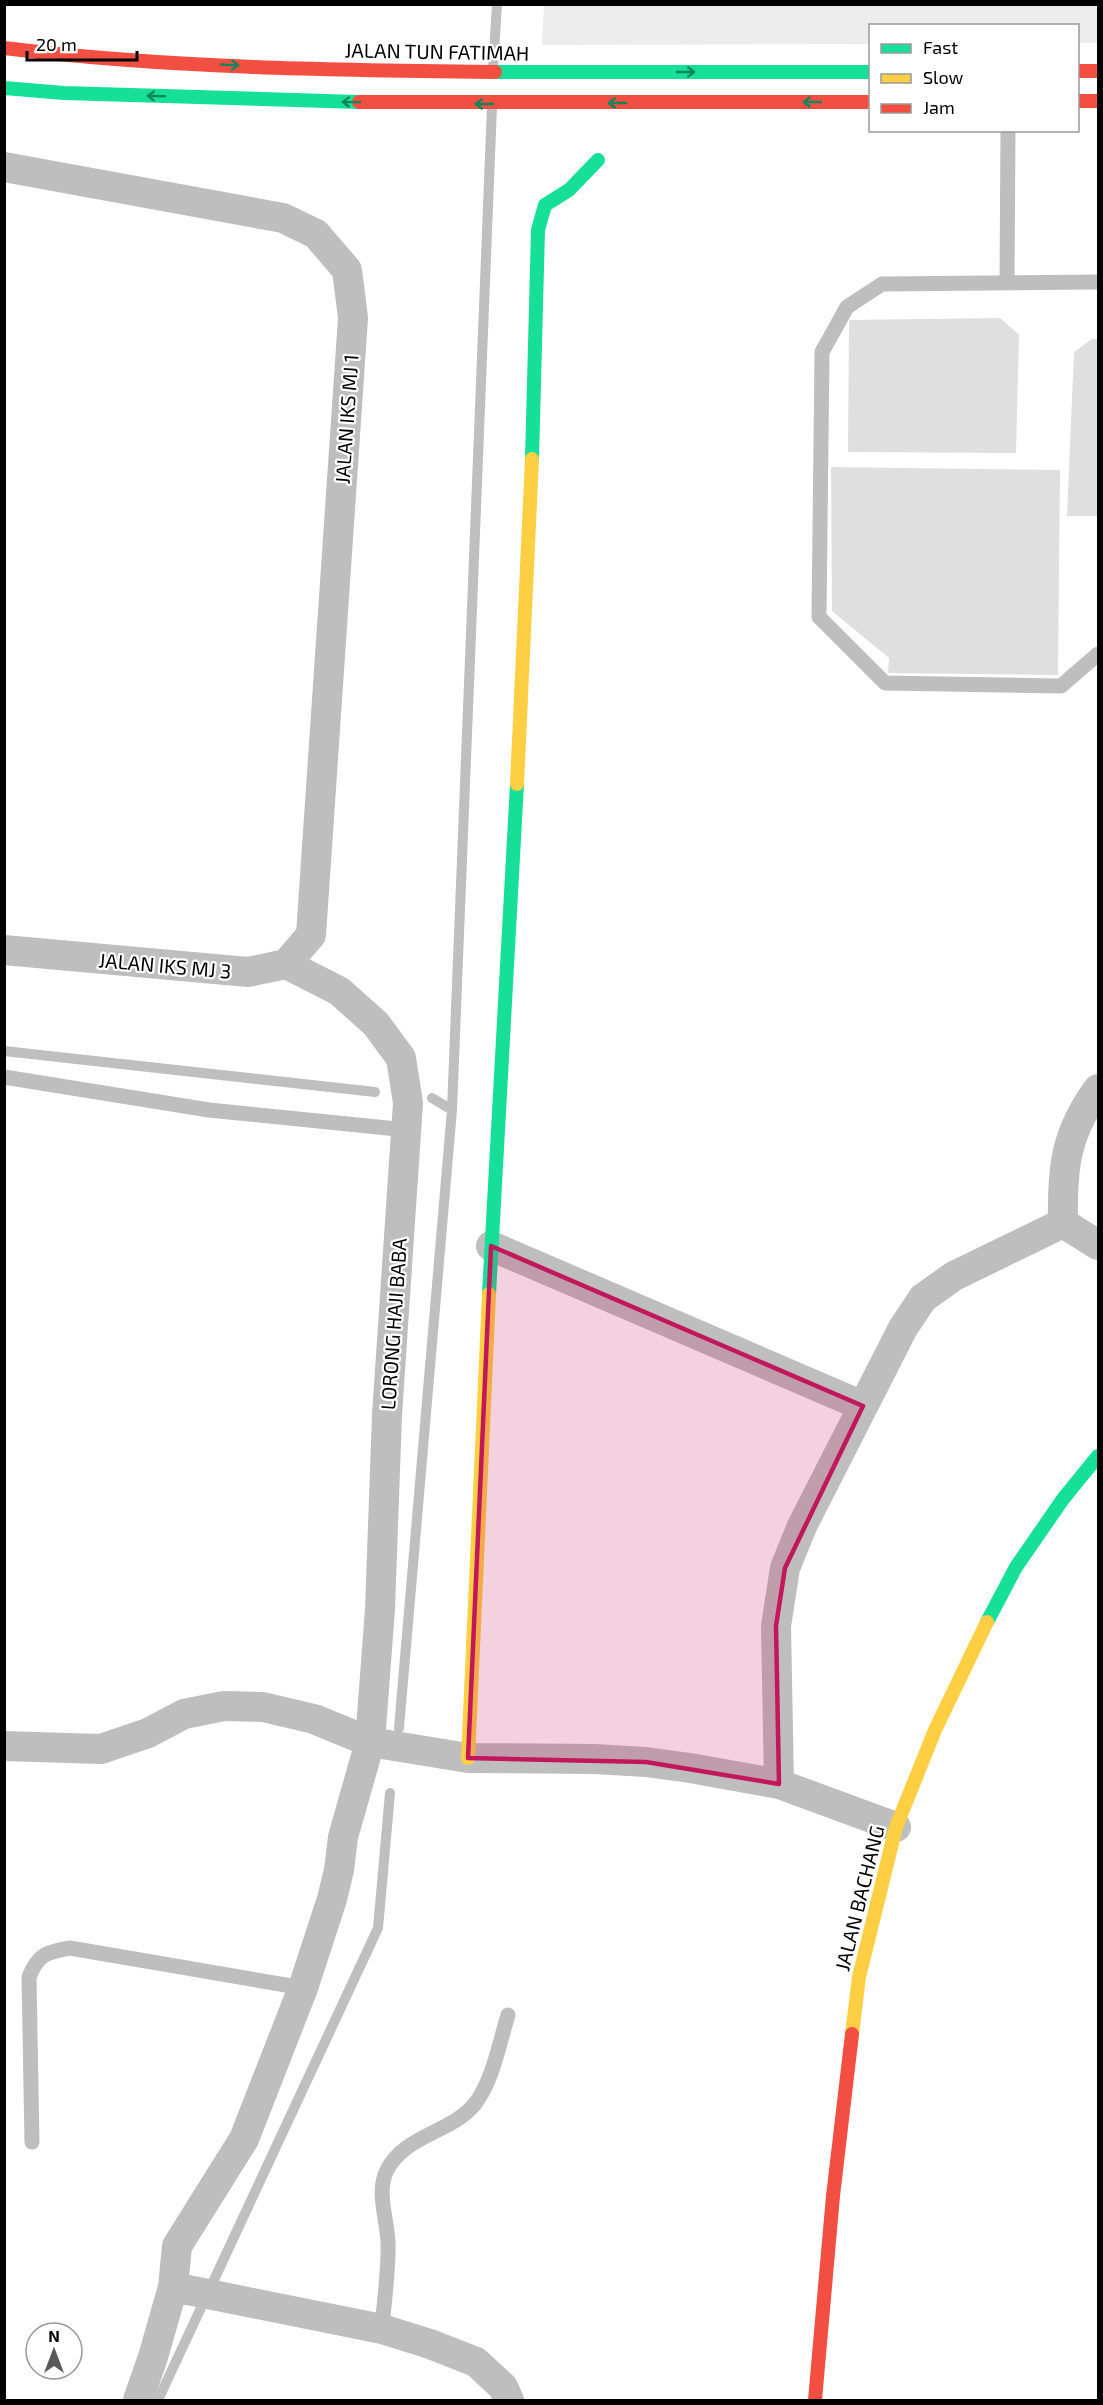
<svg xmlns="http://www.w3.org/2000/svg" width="1103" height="2405" font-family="'Exo 2',sans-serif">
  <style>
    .green { fill: #ececec }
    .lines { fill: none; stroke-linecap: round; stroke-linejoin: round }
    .stream { stroke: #bfbfbf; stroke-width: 10 }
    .building { fill: #dfdfdf }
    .lane { stroke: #bebebe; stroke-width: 15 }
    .street { stroke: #bebebe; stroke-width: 30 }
    .fast { stroke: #16e098; stroke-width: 14 }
    .slow { stroke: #ffcf43; stroke-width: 14 }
    .jam { stroke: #f24e42; stroke-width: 14 }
    .oneway { stroke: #0d865b }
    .marked { fill: #c2185b; fill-opacity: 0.2; stroke: #c2185b; stroke-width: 4.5; stroke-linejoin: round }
    .labels { text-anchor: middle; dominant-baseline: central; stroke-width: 4.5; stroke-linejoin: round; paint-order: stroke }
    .street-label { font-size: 20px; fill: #000; stroke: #fff }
  </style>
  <rect width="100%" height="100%" fill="#fff"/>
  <path class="green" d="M 544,5 L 1098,5 L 1098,43 L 1078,43 L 1078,26 L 870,26 L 870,44 L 542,45 Z"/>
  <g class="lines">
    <path class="stream" d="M 493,69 L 497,4
      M 4,1051 L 375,1092
      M 432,1098 L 452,1110
      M 399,1728 L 452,1110 L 492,106
      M 158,2400 L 378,1928 L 390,1793"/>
  </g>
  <path class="building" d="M 1000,318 L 1019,335 L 1016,453 L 848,452 L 849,320 Z
    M 1092,339 L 1098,339 L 1098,516 L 1067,516 L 1074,352 Z
    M 831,467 L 1060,470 L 1058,675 L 888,673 L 889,658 L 832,611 Z"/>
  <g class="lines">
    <path class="lane" d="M 1098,282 L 882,284 L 847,307 L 822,352 L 819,617 L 885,683 L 1061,686 L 1098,654
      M 1007,283 L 1008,130
      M 4,1077 L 209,1110 L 407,1130
      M 32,2142 L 29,1977 C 38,1954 47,1952 70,1948 L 303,1988
      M 382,2329 C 384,2301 389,2269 388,2242 C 387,2218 376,2192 387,2170 C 405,2135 450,2133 474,2105 C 493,2081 499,2044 508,2015"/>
    <path class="street" d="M 4,167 L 283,218 L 316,234 L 347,270 L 353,318 L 311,935 L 286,964 L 248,972 L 4,950
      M 1098,1089 C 1065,1134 1062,1168 1063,1223 L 1098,1245
      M 491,1246 L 863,1406
      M 4,1746 L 101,1749 L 148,1733 L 184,1714 L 224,1706 L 263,1707 L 314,1719 L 370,1742 L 468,1758 L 594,1759 L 646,1762 L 690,1768 L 779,1784 L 896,1827
      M 779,1784 L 776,1626 L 785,1568 L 802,1526 L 903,1328 L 923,1298 L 954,1276 L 1063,1223
      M 173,2287 L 382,2329 L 430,2344 L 476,2362 L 503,2387 L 509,2400
      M 138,2400 L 153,2357 L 173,2287 L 177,2246 L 244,2139 L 303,1988 L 332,1899 L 339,1870 L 343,1837 L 370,1742 L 380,1609 L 387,1415 L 408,1103 L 401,1058 L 376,1024 L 339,991 L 286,964"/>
    <path class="fast" d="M 495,72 L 870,72
      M 4,88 L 64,93 L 359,102
      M 532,459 L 538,230 L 545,205 L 569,190 L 598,160
      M 489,1294 L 517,784
      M 987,1622 L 1016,1567 L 1063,1499 L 1098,1456"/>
    <path class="slow" d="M 517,784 L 532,459
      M 468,1758 L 489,1294
      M 852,2034 L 859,1977 L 896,1827 L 935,1730 L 987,1622"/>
    <path class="jam" d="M 4,48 C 167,68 331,70 495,72
      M 1078,71 L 1098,71
      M 1078,101 L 1098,101
      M 359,102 L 870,102
      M 815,2400 L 833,2196 L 852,2034"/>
  </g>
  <defs><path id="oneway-shaft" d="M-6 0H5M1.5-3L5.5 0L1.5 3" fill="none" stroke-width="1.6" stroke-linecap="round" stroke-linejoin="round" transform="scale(1.5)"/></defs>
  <g class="oneway">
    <use href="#oneway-shaft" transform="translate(230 65) rotate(3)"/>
    <use href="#oneway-shaft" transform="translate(686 72)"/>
    <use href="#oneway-shaft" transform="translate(156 96) rotate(-178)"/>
    <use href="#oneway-shaft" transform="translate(351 102) rotate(-179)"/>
    <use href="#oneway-shaft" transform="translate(812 102) rotate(180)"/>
    <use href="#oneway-shaft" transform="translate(617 103) rotate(180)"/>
    <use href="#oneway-shaft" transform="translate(484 104) rotate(-180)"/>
  </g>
  <path class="marked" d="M 491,1246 L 863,1406 L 785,1568 L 776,1626 L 779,1784 L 646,1762 L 468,1758 Z"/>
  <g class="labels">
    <g class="street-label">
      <text transform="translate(437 51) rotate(1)">JALAN TUN FATIMAH</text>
      <text transform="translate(346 419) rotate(-86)">JALAN IKS MJ 1</text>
      <text transform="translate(165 965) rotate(5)">JALAN IKS MJ 3</text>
      <text transform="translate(393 1324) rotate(-86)">LORONG HAJI BABA</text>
      <text transform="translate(859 1898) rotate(-76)">JALAN BACHANG</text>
    </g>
  </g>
  <rect width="1103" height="2405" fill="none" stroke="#000000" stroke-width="12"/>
  <rect x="869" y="24" width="210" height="108" fill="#ffffff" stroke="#999999" stroke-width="1.5"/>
  <rect x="881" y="44" width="30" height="9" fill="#16e098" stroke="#999999" stroke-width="1.5"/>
  <text x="923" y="54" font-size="18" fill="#000000">Fast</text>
  <rect x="881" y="74" width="30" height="9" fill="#ffcf43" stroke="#999999" stroke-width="1.5"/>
  <text x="923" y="84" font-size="18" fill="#000000">Slow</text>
  <rect x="881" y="104" width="30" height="9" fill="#f24e42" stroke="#999999" stroke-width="1.5"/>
  <text x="923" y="114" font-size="18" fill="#000000">Jam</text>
  <g transform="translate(54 2351)"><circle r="28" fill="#ffffff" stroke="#999999" stroke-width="1.5"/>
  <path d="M0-4.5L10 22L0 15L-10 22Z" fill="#595959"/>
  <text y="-9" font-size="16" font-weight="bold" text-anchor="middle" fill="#000000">N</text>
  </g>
  <path d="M27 51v9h110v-9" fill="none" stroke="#000000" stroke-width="3"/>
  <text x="36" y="51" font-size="18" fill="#000000" stroke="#ffffff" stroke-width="4.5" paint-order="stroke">20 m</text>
</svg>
